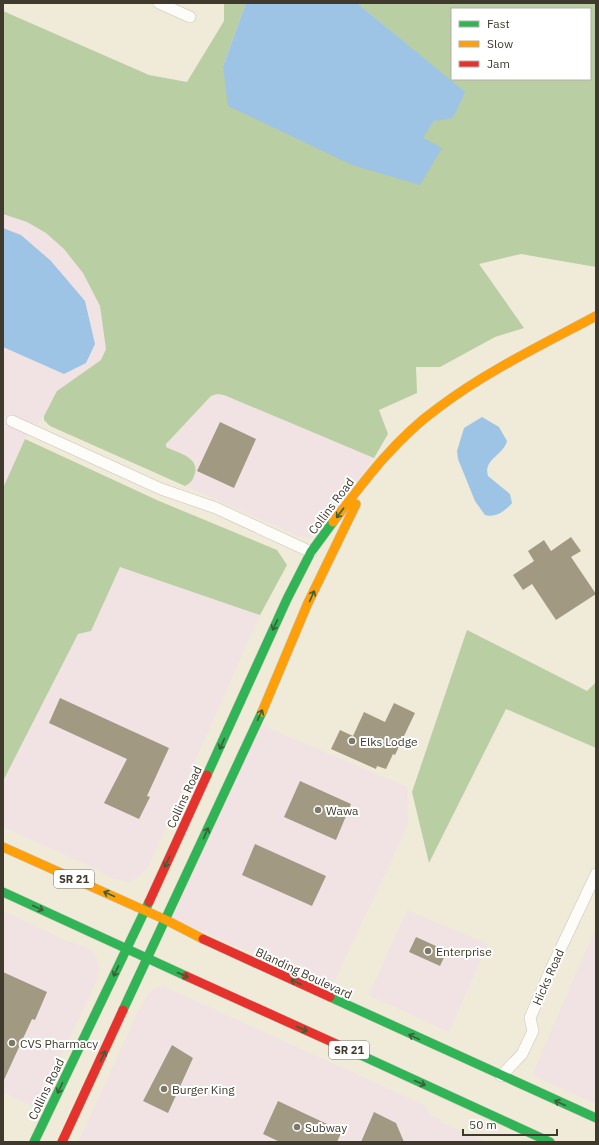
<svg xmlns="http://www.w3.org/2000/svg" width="599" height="1145" font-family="'IBM Plex Sans',sans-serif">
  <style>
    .commercial { fill: #f1e3e4 }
    .forest { fill: #b9cea2; fill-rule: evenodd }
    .water { fill: #9dc3e5 }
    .building { fill: #a19981 }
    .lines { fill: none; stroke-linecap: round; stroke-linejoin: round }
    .street-casing { stroke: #c8c4b6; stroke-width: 12 }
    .fast-casing { stroke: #c8c4b6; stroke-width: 10 }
    .slow-casing { stroke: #c8c4b6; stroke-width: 10 }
    .jam-casing { stroke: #c8c4b6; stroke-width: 10 }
    .street { stroke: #fdfcf9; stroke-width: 11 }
    .fast { stroke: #30b455; stroke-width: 9 }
    .slow { stroke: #ff9f0a; stroke-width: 9 }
    .jam { stroke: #e5322d; stroke-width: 9 }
    .oneway { stroke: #3a5f39 }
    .poi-dot { fill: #7d7869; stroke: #fff; stroke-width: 1.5 }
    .labels { text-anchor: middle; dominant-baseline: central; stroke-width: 4; stroke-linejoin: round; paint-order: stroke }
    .shield { fill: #fff; stroke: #79756c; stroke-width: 1 }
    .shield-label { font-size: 11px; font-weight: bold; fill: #3f3a2d }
    .street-label { font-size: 12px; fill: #3f3a2d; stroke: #fff }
    .poi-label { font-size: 12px; fill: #3f3a2d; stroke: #fff; text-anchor: start }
  </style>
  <rect width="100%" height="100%" fill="#f0ead8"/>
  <path class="commercial" d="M 3,214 L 27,222 L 46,233 L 64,249 L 83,273 L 100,306 L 106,349 L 101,361 L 57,391 L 44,416 L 25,439 L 3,488 Z
    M 217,394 L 224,395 L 374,458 L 319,531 L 310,538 L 298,536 L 185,486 L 191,483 L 193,460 L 166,447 L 166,445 L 211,396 Z
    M 121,567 L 260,615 L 148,867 L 141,875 L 129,882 L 110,878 L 99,870 L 3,827 L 3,781 L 78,634 L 91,630 Z
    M 261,725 L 407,787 L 408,825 L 331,988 L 172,918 Z
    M 407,910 L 488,944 L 449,1032 L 369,995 Z
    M 3,911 L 65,940 L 85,947 L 93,952 L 97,959 L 99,968 L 97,980 L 36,1110 L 32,1106 L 3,1092 Z
    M 596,927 L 596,1104 L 532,1075 Z
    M 163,986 L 424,1105 L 430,1115 L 439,1119 L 440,1122 L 488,1142 L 78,1142 L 137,1014 L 147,996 L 153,989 Z"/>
  <path class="forest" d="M 224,3 L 246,3 L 223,66 L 422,138 L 434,121 L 464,92 L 357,3 L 596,3 L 596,267 L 521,254 L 479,264 L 524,328 L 495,337 L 440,367 L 416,367 L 417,393 L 379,410 L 388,434 L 374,458 L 224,395 L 217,394 L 211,396 L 166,444 L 166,447 C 178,453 199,457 195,473 C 193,480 191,483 185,486 L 50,426 L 44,420 L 44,416 L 57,391 L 101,360 L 106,349 L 100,306 L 83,273 L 64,249 L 46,233 L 27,222 L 3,214 L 3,11 L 149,75 L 187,82 L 224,21 ZM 452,9 L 590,9 L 590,79 L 452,79 Z
    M 25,439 L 159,501 L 277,550 L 287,565 L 260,615 L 120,567 L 91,631 L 78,634 L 3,781 L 3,488 Z
    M 467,630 L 587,691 L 596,682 L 596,748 L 506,709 L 429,863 L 412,792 Z"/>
  <path class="water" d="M 246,3 L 357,3 L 465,92 L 453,118 L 434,121 L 423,138 L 442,148 L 420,185 L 352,165 L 228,106 L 223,66 Z
    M 3,228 L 21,235 L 51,261 L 85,301 L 95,344 L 86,363 L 64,374 L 3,347 Z
    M 482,417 L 499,427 L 507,441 C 503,456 483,459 488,476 L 510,494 L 512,503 C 505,511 496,518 485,515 L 475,501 L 458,459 L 457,451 L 464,428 Z"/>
  <path class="building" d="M 220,422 L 256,439 L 234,488 L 197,471 Z
    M 571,537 L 581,551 L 571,557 L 596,594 L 556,620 L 532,584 L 523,590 L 513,575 L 534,561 L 528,551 L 544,540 L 551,551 Z
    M 60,698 L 169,748 L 147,796 L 150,797 L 139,819 L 104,803 L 127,759 L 49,723 Z
    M 394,703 L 415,713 L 395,755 L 393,754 L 386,769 L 377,766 L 376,769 L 331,749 L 340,730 L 353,736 L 364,712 L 385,722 Z
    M 300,781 L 351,804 L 336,840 L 284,817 Z
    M 255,844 L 326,876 L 312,906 L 242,875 Z
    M 416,937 L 447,951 L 440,966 L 409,952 Z
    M 3,972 L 47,992 L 35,1020 L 32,1019 L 3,1082 Z
    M 172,1045 L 193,1058 L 168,1113 L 143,1101 Z
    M 278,1101 L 342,1131 L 337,1142 L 280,1142 L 263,1134 Z
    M 374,1112 L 396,1123 L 404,1142 L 361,1142 Z"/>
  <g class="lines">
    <g class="street-casing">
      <path id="street" d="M 159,3 L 190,17
        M 12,421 L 161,489 L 216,508 L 311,552
        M 501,1076 L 522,1054 L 533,1031 L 530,1018 L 551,969 L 596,874"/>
    </g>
    <g class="fast-casing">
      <path id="fast" d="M 207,775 L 287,599 L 311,552 L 333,522
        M 3,892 L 186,976
        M 330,997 L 596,1118
        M 123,1010 L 262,712
        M 354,1052 L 550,1142
        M 34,1142 L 149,902"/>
    </g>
    <g class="slow-casing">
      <path id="slow" d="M 333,522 C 364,481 396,438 438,408 C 487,371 542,345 596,316
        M 262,712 L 307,605 L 356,504
        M 3,847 L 166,920 L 203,939"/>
    </g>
    <g class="jam-casing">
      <path id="jam" d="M 149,902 L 207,775
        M 203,939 L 330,997
        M 186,976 L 354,1052
        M 62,1142 L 123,1010"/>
    </g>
    <use href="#street" class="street"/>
    <use href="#fast" class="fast"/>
    <use href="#slow" class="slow"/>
    <use href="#jam" class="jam"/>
  </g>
  <defs><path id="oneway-shaft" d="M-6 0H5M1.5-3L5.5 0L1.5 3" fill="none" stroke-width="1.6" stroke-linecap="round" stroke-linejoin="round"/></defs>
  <g class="oneway">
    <use href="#oneway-shaft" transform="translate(340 513) rotate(127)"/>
    <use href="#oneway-shaft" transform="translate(312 596) rotate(-66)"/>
    <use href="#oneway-shaft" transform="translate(275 625) rotate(115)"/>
    <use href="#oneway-shaft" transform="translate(260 715) rotate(-65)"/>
    <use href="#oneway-shaft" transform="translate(222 744) rotate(114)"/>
    <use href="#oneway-shaft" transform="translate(206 833) rotate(-66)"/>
    <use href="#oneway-shaft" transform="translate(167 862) rotate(115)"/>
    <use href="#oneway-shaft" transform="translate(109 894) rotate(-156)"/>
    <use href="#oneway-shaft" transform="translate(38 908) rotate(25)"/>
    <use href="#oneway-shaft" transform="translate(116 971) rotate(116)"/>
    <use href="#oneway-shaft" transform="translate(183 975) rotate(24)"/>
    <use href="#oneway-shaft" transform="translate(296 982) rotate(-155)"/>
    <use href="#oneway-shaft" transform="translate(302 1029) rotate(24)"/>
    <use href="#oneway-shaft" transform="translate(414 1037) rotate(-155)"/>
    <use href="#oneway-shaft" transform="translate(103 1056) rotate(-65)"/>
    <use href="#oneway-shaft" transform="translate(420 1083) rotate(24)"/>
    <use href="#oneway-shaft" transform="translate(60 1088) rotate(115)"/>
    <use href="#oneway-shaft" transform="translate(560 1103) rotate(-156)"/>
  </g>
  <g class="poi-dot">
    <circle cx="352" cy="741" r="4"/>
    <circle cx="318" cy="810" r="4"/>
    <circle cx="428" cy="951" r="4"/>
    <circle cx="12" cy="1043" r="4"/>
    <circle cx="164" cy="1089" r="4"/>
    <circle cx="297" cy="1127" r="4"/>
  </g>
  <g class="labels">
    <g class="shield">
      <rect x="54" y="870" width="40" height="18" rx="3"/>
      <rect x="329" y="1041" width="40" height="18" rx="3"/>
    </g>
    <g class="shield-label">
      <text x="74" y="879">SR 21</text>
      <text x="349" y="1050">SR 21</text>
    </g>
    <g class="street-label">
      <text transform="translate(331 506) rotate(-53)">Collins Road</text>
      <text transform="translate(184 797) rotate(-65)">Collins Road</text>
      <text transform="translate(304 973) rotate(25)">Blanding Boulevard</text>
      <text transform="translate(548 977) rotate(-66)">Hicks Road</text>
      <text transform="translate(46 1089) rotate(-64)">Collins Road</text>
    </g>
    <g class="poi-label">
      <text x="360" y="741">Elks Lodge</text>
      <text x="326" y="810">Wawa</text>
      <text x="436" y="951">Enterprise</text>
      <text x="20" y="1043">CVS Pharmacy</text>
      <text x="172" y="1089">Burger King</text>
      <text x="305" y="1127">Subway</text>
    </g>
  </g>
  <rect width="599" height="1145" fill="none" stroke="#3f3a2d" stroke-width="8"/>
  <rect x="451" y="8" width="140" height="72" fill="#ffffff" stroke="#b2b0ab"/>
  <rect x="459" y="21" width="20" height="6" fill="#30b455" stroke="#b2b0ab"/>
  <text x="487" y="28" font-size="12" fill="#3f3a2d">Fast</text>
  <rect x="459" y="41" width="20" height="6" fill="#ff9f0a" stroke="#b2b0ab"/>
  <text x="487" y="48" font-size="12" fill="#3f3a2d">Slow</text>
  <rect x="459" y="61" width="20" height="6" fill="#e5322d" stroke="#b2b0ab"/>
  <text x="487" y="68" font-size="12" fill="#3f3a2d">Jam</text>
  <path d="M463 1129v6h94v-6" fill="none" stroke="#3f3a2d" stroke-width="2"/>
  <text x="469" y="1129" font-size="12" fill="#3f3a2d" stroke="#ffffff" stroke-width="3" paint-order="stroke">50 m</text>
</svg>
